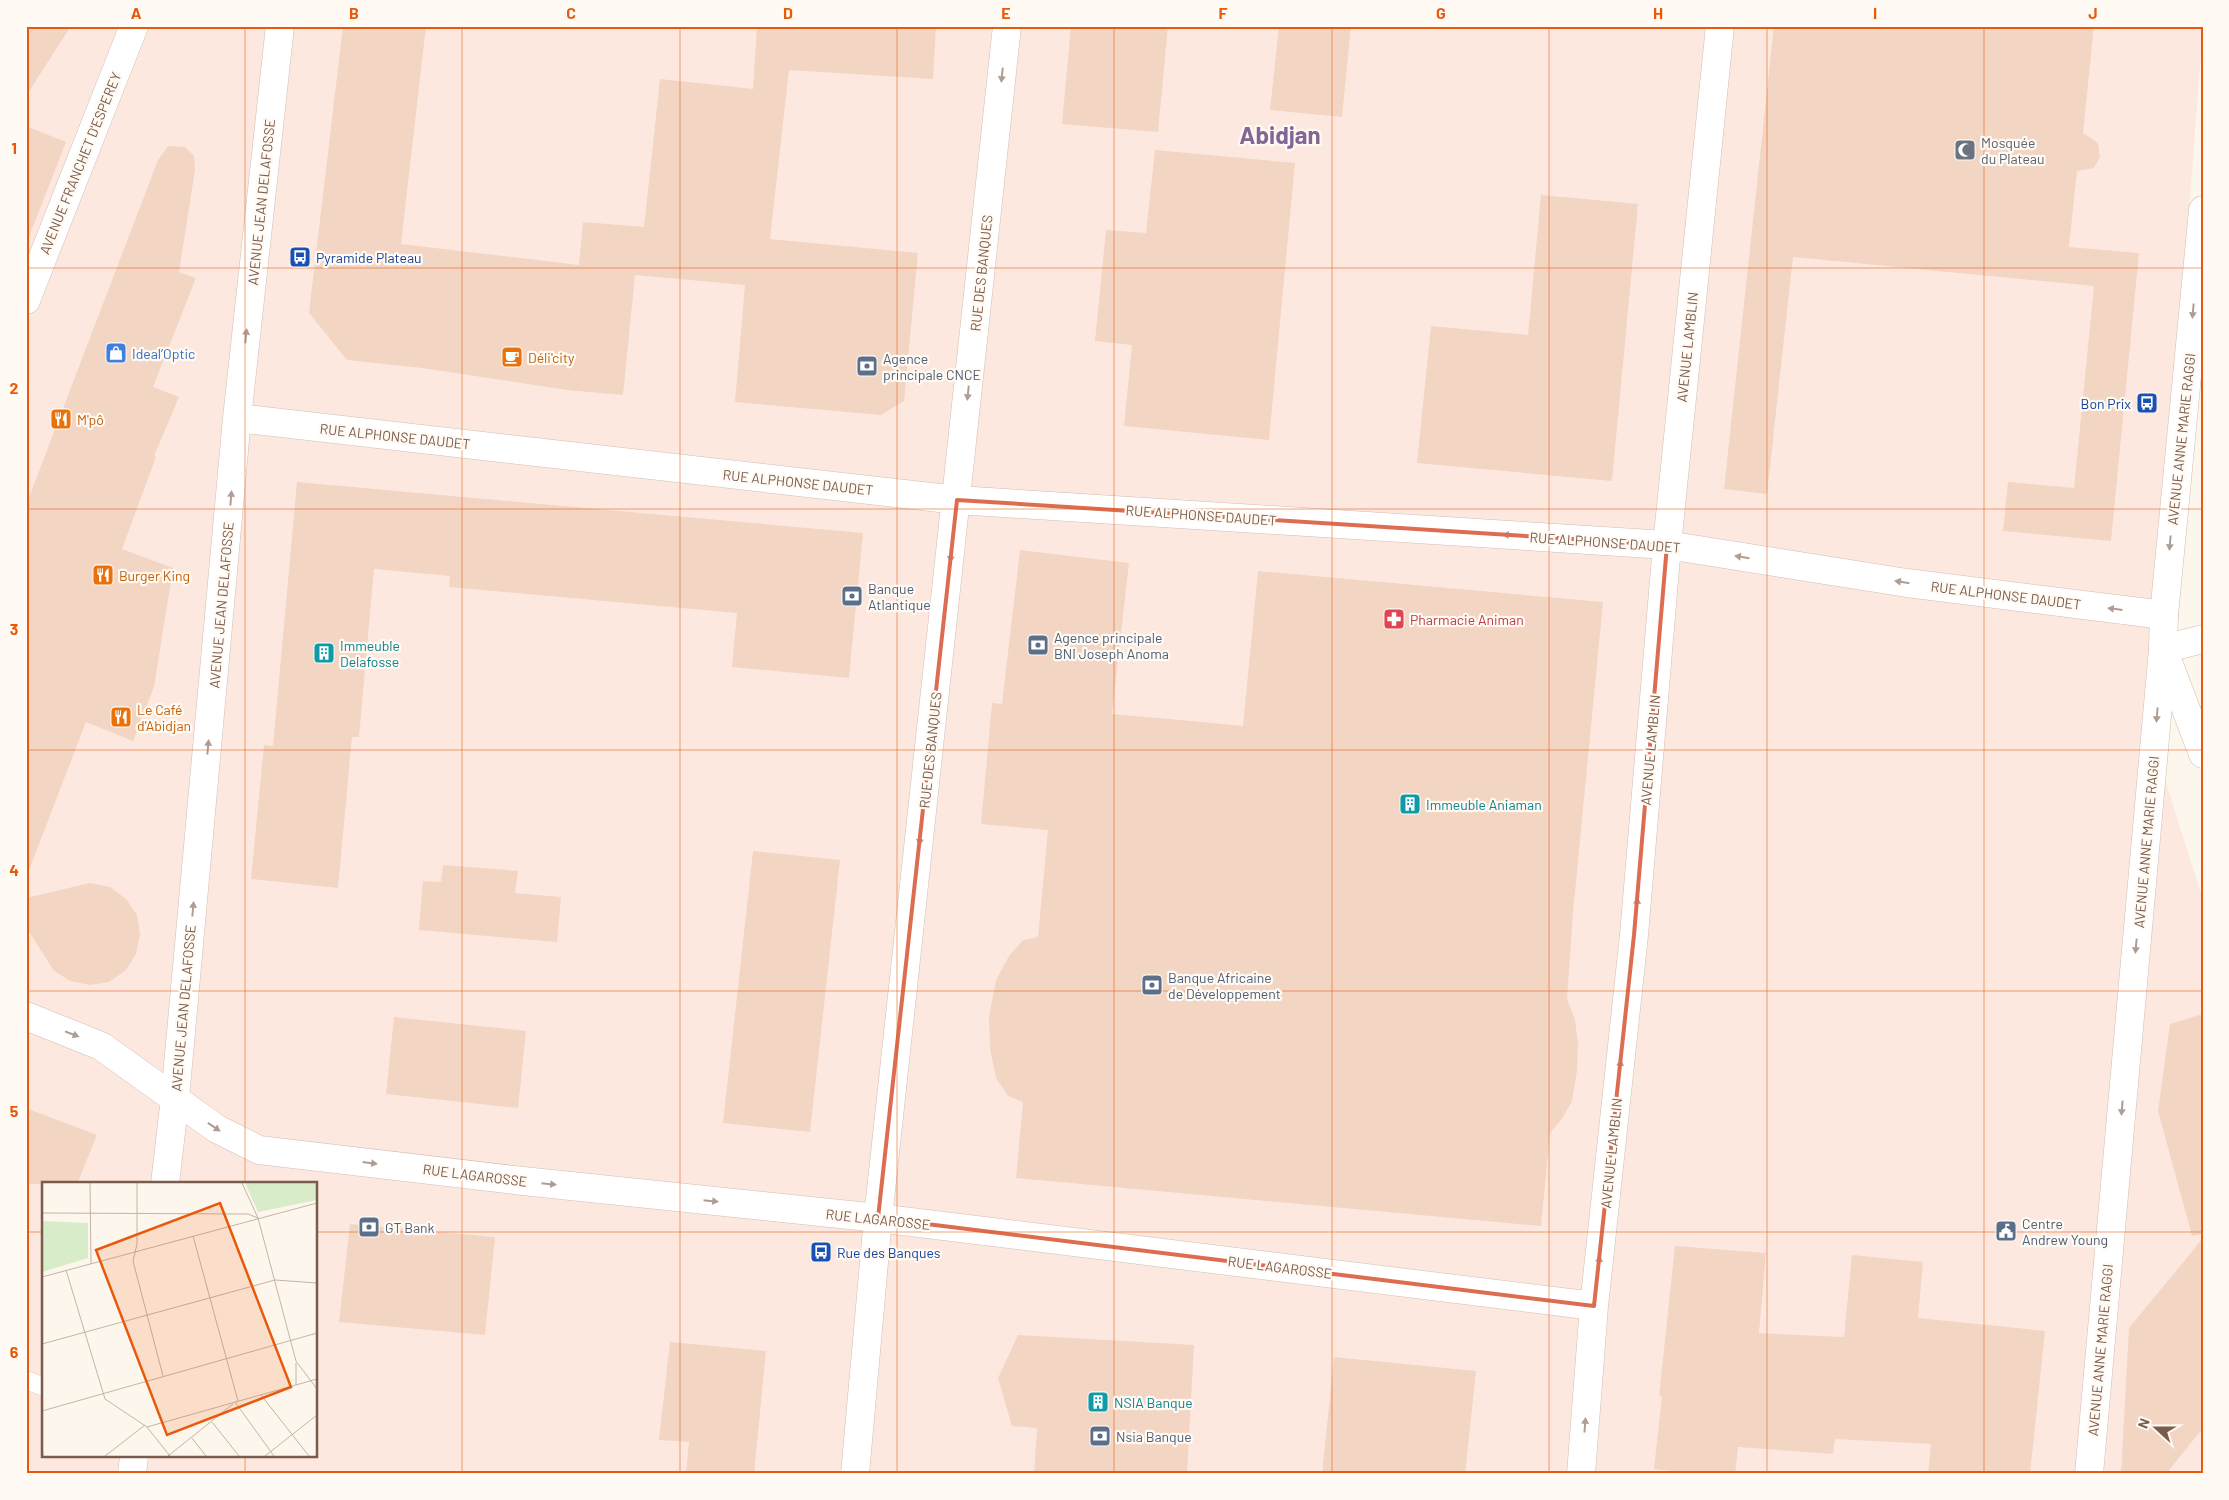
<svg xmlns="http://www.w3.org/2000/svg" width="2229" height="1500" font-family="Barlow,sans-serif">
  <style>
    .commercial { fill: #fde8e0; fill-rule: evenodd }
    .building { fill: #f3d5c3 }
    .lines { fill: none; stroke-linecap: round; stroke-linejoin: round }
    .service-casing { stroke: #d1beb0; stroke-width: 19 }
    .minor-casing { stroke: #d1beb0; stroke-width: 29 }
    .tertiary-casing { stroke: #d1beb0; stroke-width: 29 }
    .service { stroke: #fff; stroke-width: 18 }
    .minor { stroke: #fff; stroke-width: 28 }
    .tertiary { stroke: #fff; stroke-width: 28 }
    .oneway { fill: #af9d94 }
    .marked { fill: none; stroke: #dc6d51; stroke-width: 4; stroke-linejoin: round }
    .grid { fill: none; stroke: #e8590c; stroke-width: 1; stroke-opacity: 0.55 }
    .labels { text-anchor: middle; dominant-baseline: central; stroke-width: 4.5; stroke-linejoin: round; paint-order: stroke }
    .worship-label { font-size: 14px; fill: #5b616d; stroke: #fffaf3; text-anchor: start }
    .street-label { font-size: 14px; fill: #7a5c4d; stroke: #fffaf3 }
    .transit-label { font-size: 14px; fill: #164399; stroke: #fffaf3; text-anchor: start }
    .shop-label { font-size: 14px; fill: #366cbe; stroke: #fffaf3; text-anchor: start }
    .food-label { font-size: 14px; fill: #c56008; stroke: #fffaf3; text-anchor: start }
    .service-label { font-size: 14px; fill: #4e5e75; stroke: #fffaf3; text-anchor: start }
    .health-label { font-size: 14px; fill: #be3a42; stroke: #fffaf3; text-anchor: start }
    .culture-label { font-size: 14px; fill: #0d838f; stroke: #fffaf3; text-anchor: start }
    .town-label { font-size: 24px; font-weight: bold; fill: #846695; stroke: #fffaf3 }
    .inset-road { fill: none; stroke: #c5b3a7; stroke-width: 1 }
    .view { fill: #e8590c; fill-opacity: 0.15; stroke: #e8590c; stroke-width: 2.5 }
    .inset-edge { fill: none; stroke: #7a5c4d; stroke-width: 2.5 }
    .neatline { fill: none; stroke: #e8590c; stroke-width: 2 }
    .grid-label { font-size: 16px; text-anchor: middle; font-weight: bold; fill: #e8590c }
  </style>
  <rect width="100%" height="100%" fill="#fdf6ec"/>
  <path class="commercial" d="M 26,26 L 2203,26 L 2150,732 L 2203,900 L 2203,1474 L 26,1474 ZM 44,1184 L 316,1184 L 316,1456 L 44,1456 Z"/>
  <path class="building" d="M 26,26 L 71,26 L 26,96 Z
    M 343,26 L 426,26 L 401,244 L 579,265 L 583,222 L 644,227 L 660,79 L 753,89 L 757,26 L 936,26 L 933,79 L 789,70 L 770,239 L 918,253 L 904,401 L 881,415 L 735,402 L 745,285 L 635,275 L 623,395 L 567,390 L 422,368 L 347,360 L 309,313 Z
    M 1071,26 L 1168,26 L 1158,132 L 1062,124 Z
    M 1279,26 L 1351,26 L 1342,117 L 1270,110 Z
    M 1774,26 L 2094,26 L 2083,133 L 2098,143 L 2100,157 L 2094,168 L 2077,171 L 2069,247 L 2139,253 L 2111,541 L 2003,531 L 2008,482 L 2074,488 L 2094,286 L 1793,257 L 1767,494 L 1724,489 Z
    M 26,126 L 66,142 L 29,237 L 26,237 Z
    M 168,146 L 185,147 L 194,156 L 195,170 L 179,272 L 196,278 L 153,387 L 179,397 L 154,456 L 156,457 L 122,549 L 173,568 L 154,687 L 133,741 L 86,722 L 29,870 L 26,869 L 26,505 L 158,160 Z
    M 1155,150 L 1295,163 L 1269,440 L 1124,426 L 1132,345 L 1095,341 L 1106,230 L 1146,233 Z
    M 1541,195 L 1638,204 L 1612,481 L 1417,463 L 1431,326 L 1528,335 Z
    M 297,482 L 863,533 L 849,678 L 732,667 L 737,613 L 449,587 L 450,576 L 374,569 L 359,737 L 352,737 L 338,888 L 251,879 L 264,745 L 273,746 Z
    M 1020,550 L 1129,563 L 1112,714 L 1203,722 L 1243,726 L 1258,571 L 1603,602 L 1573,913 L 1567,999 L 1575,1020 L 1578,1044 L 1577,1071 L 1572,1101 L 1562,1119 L 1550,1133 L 1541,1226 L 1016,1178 L 1023,1102 L 1008,1096 L 996,1078 L 990,1049 L 989,1017 L 996,980 L 1009,956 L 1023,940 L 1038,937 L 1048,830 L 981,824 L 992,703 L 1002,704 Z
    M 753,851 L 840,860 L 810,1132 L 723,1123 Z
    M 443,865 L 518,871 L 515,893 L 561,897 L 557,942 L 419,930 L 423,881 L 441,882 Z
    M 90,883 L 110,887 L 126,899 L 137,915 L 140,934 L 136,954 L 126,970 L 109,982 L 90,985 L 70,981 L 54,971 L 26,927 L 26,898 Z
    M 2203,1014 L 2203,1234 L 2192,1236 L 2158,1111 L 2170,1024 Z
    M 394,1017 L 526,1031 L 518,1108 L 386,1094 Z
    M 26,1108 L 97,1135 L 77,1184 L 26,1184 Z
    M 350,1224 L 495,1237 L 485,1335 L 339,1322 Z
    M 2203,1238 L 2203,1428 L 2166,1474 L 2121,1474 L 2129,1328 Z
    M 1675,1246 L 1766,1253 L 1759,1333 L 1844,1337 L 1852,1255 L 1923,1262 L 1918,1318 L 2045,1331 L 2030,1474 L 1928,1474 L 1931,1444 L 1835,1439 L 1833,1454 L 1738,1447 L 1735,1474 L 1701,1474 L 1654,1469 L 1662,1397 L 1659,1396 Z
    M 1018,1335 L 1194,1345 L 1187,1474 L 1034,1474 L 1037,1428 L 1012,1426 L 998,1378 Z
    M 670,1342 L 766,1351 L 754,1474 L 686,1474 L 689,1442 L 659,1440 Z
    M 1334,1357 L 1476,1371 L 1465,1474 L 1322,1474 Z"/>
  <g class="lines">
    <g class="service-casing">
      <path id="service" d="M 26,1380 L 44,1387"/>
    </g>
    <g class="minor-casing">
      <path id="minor" d="M 26,300 L 134,26
        M 237,418 L 957,500 L 1667,545 L 1907,583 L 2164,615
        M 26,1016 L 101,1046 L 217,1129 L 259,1150 L 523,1181 L 878,1218 L 1594,1306
        M 165,1184 L 175,1098 L 237,418 L 280,26
        M 132,1474 L 134,1456
        M 855,1474 L 878,1218 L 1007,26
        M 1581,1474 L 1594,1306 L 1634,935 L 1667,545 L 1720,26
        M 2089,1474 L 2163,649 L 2203,639"/>
    </g>
    <g class="tertiary-casing">
      <path id="tertiary" d="M 2203,210 L 2164,615 L 2163,649 L 2203,754"/>
    </g>
    <use href="#service" class="service"/>
    <use href="#minor" class="minor"/>
    <use href="#tertiary" class="tertiary"/>
  </g>
  <defs><path id="oneway-solid" d="M-6-.8H1V-3.2L6.5 0L1 3.2V.8H-6Z" transform="scale(1.25)"/></defs>
  <g class="oneway">
    <use href="#oneway-solid" transform="translate(1002 75) rotate(96)"/>
    <use href="#oneway-solid" transform="translate(2193 311) rotate(95)"/>
    <use href="#oneway-solid" transform="translate(246 336) rotate(-84)"/>
    <use href="#oneway-solid" transform="translate(968 393) rotate(96)"/>
    <use href="#oneway-solid" transform="translate(231 498) rotate(-85)"/>
    <use href="#oneway-solid" transform="translate(1510 535) rotate(-176)"/>
    <use href="#oneway-solid" transform="translate(2170 543) rotate(95)"/>
    <use href="#oneway-solid" transform="translate(951 555) rotate(96)"/>
    <use href="#oneway-solid" transform="translate(1742 557) rotate(-171)"/>
    <use href="#oneway-solid" transform="translate(1902 582) rotate(-171)"/>
    <use href="#oneway-solid" transform="translate(2115 609) rotate(-173)"/>
    <use href="#oneway-solid" transform="translate(2157 715) rotate(95)"/>
    <use href="#oneway-solid" transform="translate(208 747) rotate(-85)"/>
    <use href="#oneway-solid" transform="translate(920 838) rotate(96)"/>
    <use href="#oneway-solid" transform="translate(1637 905) rotate(-85)"/>
    <use href="#oneway-solid" transform="translate(193 909) rotate(-85)"/>
    <use href="#oneway-solid" transform="translate(2136 946) rotate(95)"/>
    <use href="#oneway-solid" transform="translate(72 1034) rotate(21)"/>
    <use href="#oneway-solid" transform="translate(1620 1067) rotate(-84)"/>
    <use href="#oneway-solid" transform="translate(2122 1108) rotate(95)"/>
    <use href="#oneway-solid" transform="translate(214 1127) rotate(34)"/>
    <use href="#oneway-solid" transform="translate(370 1163) rotate(7)"/>
    <use href="#oneway-solid" transform="translate(549 1184) rotate(6)"/>
    <use href="#oneway-solid" transform="translate(711 1201) rotate(6)"/>
    <use href="#oneway-solid" transform="translate(1599 1263) rotate(-84)"/>
    <use href="#oneway-solid" transform="translate(1585 1425) rotate(-86)"/>
  </g>
  <path class="marked" d="M 957,500 L 1667,545 L 1634,935 L 1594,1306 L 878,1218 Z"/>
  <path class="grid" d="M 245,26 L 245,1184M 462,26 L 462,1474M 680,26 L 680,1474M 897,26 L 897,1474M 1114,26 L 1114,1474M 1332,26 L 1332,1474M 1549,26 L 1549,1474M 1767,26 L 1767,1474M 1984,26 L 1984,1474M 26,268 L 2203,268M 26,509 L 2203,509M 26,750 L 2203,750M 26,991 L 2203,991M 26,1232 L 44,1232M 316,1232 L 2203,1232M 245,1456 L 245,1474"/>
  <defs>
    <g id="mosque-square" transform="scale(1.125)"><rect x="-9" y="-9" width="18" height="18" rx="4" fill="#6b7280" stroke="#fffaf3"/><path d="M3.5-4.9A6 6 0 1 0 3.5 4.9A5 5 0 1 1 3.5-4.9Z" fill="#fff"/></g>
    <g id="bus-square" transform="scale(1.125)"><rect x="-9" y="-9" width="18" height="18" rx="4" fill="#1a4fb4" stroke="#fffaf3"/><path d="M-5-6H5V4H4V6H2V4H-2V6H-4V4H-5ZM-3.5-4V0h7V-4ZM-3.5 1.2v1.5H-2V1.2ZM2 1.2v1.5H3.5V1.2Z" fill="#fff"/></g>
    <g id="shop-square" transform="scale(1.125)"><rect x="-9" y="-9" width="18" height="18" rx="4" fill="#3f7fe0" stroke="#fffaf3"/><path d="M-5-2.5h2.3a2.7 3.5 0 0 1 5.4 0H5L5.5 6h-11ZM-1.5-2.5h3a1.5 2.3 0 0 0-3 0Z" fill="#fff"/></g>
    <g id="cafe-square" transform="scale(1.125)"><rect x="-9" y="-9" width="18" height="18" rx="4" fill="#e8710a" stroke="#fffaf3"/><path d="M-5.5-4.5H6V0H3Q3 3.5 0 3.5H-2.5Q-5.5 3.5-5.5 0ZM3-3.2v2h1.7v-2ZM-6 4.5H4V6H-6Z" fill="#fff"/></g>
    <g id="bank-square" transform="scale(1.125)"><rect x="-9" y="-9" width="18" height="18" rx="4" fill="#5c6f8a" stroke="#fffaf3"/><path d="M-6-4H6V4H-6ZM0-2.3a2.3 2.3 0 1 0 0 4.6a2.3 2.3 0 1 0 0-4.6Z" fill="#fff"/></g>
    <g id="restaurant-square" transform="scale(1.125)"><rect x="-9" y="-9" width="18" height="18" rx="4" fill="#e8710a" stroke="#fffaf3"/><path d="M-5-6h1v4h1v-4h1v4h1v-4h1v5L-1.5 .5V6h-2V.5L-5-1ZM5-6V6H3V1.5H1.5Q1.5-4 5-6Z" fill="#fff"/></g>
    <g id="pharmacy-square" transform="scale(1.125)"><rect x="-9" y="-9" width="18" height="18" rx="4" fill="#e0444e" stroke="#fffaf3"/><path d="M-2-6h4v4h4v4h-4v4h-4v-4h-4v-4h4Z" fill="#fff"/></g>
    <g id="building-square" transform="scale(1.125)"><rect x="-9" y="-9" width="18" height="18" rx="4" fill="#0f9aa8" stroke="#fffaf3"/><path d="M-4-6H4V6H1V3H-1V6H-4ZM-2.5-4.3h1.7v1.8h-1.7ZM.8-4.3h1.7v1.8H.8ZM-2.5-1h1.7V.8h-1.7ZM.8-1h1.7V.8H.8Z" fill="#fff"/></g>
    <g id="civic-square" transform="scale(1.125)"><rect x="-9" y="-9" width="18" height="18" rx="4" fill="#5c6f8a" stroke="#fffaf3"/><path d="M-.6-6.5H3V-4.5H.6V-3L4-1V1h2V6H-6V1h2V-1L-.6-3ZM-1.2 2.5V6h2.4V2.5Z" fill="#fff"/></g>
  </defs>
  <g fill-rule="evenodd">
    <use href="#mosque-square" x="1965" y="150"/>
    <use href="#bus-square" x="300" y="257"/>
    <use href="#shop-square" x="116" y="353"/>
    <use href="#cafe-square" x="512" y="357"/>
    <use href="#bank-square" x="867" y="366"/>
    <use href="#bus-square" x="2147" y="403"/>
    <use href="#restaurant-square" x="61" y="419"/>
    <use href="#restaurant-square" x="103" y="575"/>
    <use href="#bank-square" x="852" y="596"/>
    <use href="#pharmacy-square" x="1394" y="619"/>
    <use href="#bank-square" x="1038" y="645"/>
    <use href="#building-square" x="324" y="653"/>
    <use href="#restaurant-square" x="121" y="717"/>
    <use href="#building-square" x="1410" y="804"/>
    <use href="#bank-square" x="1152" y="985"/>
    <use href="#bank-square" x="369" y="1227"/>
    <use href="#civic-square" x="2006" y="1231"/>
    <use href="#bus-square" x="821" y="1252"/>
    <use href="#building-square" x="1098" y="1402"/>
    <use href="#bank-square" x="1100" y="1436"/>
  </g>
  <g class="labels">
    <g class="worship-label">
      <text x="1981" y="142">Mosquée<tspan x="1981" dy="16">du Plateau</tspan></text>
    </g>
    <g class="street-label">
      <text transform="translate(80 163) rotate(-68)">AVENUE FRANCHET D'ESPEREY</text>
      <text transform="translate(261 202) rotate(-84)">AVENUE JEAN DELAFOSSE</text>
      <text transform="translate(981 273) rotate(-84)">RUE DES BANQUES</text>
      <text transform="translate(1687 347) rotate(-84)">AVENUE LAMBLIN</text>
      <text transform="translate(395 436) rotate(6)">RUE ALPHONSE DAUDET</text>
      <text transform="translate(2181 439) rotate(-84)">AVENUE ANNE MARIE RAGGI</text>
      <text transform="translate(798 482) rotate(6)">RUE ALPHONSE DAUDET</text>
      <text transform="translate(1201 515) rotate(4)">RUE ALPHONSE DAUDET</text>
      <text transform="translate(1605 542) rotate(4)">RUE ALPHONSE DAUDET</text>
      <text transform="translate(2006 595) rotate(7)">RUE ALPHONSE DAUDET</text>
      <text transform="translate(221 605) rotate(-85)">AVENUE JEAN DELAFOSSE</text>
      <text transform="translate(930 750) rotate(-84)">RUE DES BANQUES</text>
      <text transform="translate(1650 750) rotate(-85)">AVENUE LAMBLIN</text>
      <text transform="translate(2146 842) rotate(-85)">AVENUE ANNE MARIE RAGGI</text>
      <text transform="translate(183 1008) rotate(-85)">AVENUE JEAN DELAFOSSE</text>
      <text transform="translate(1611 1153) rotate(-84)">AVENUE LAMBLIN</text>
      <text transform="translate(475 1175) rotate(7)">RUE LAGAROSSE</text>
      <text transform="translate(878 1219) rotate(6)">RUE LAGAROSSE</text>
      <text transform="translate(1280 1267) rotate(7)">RUE LAGAROSSE</text>
      <text transform="translate(2100 1350) rotate(-85)">AVENUE ANNE MARIE RAGGI</text>
    </g>
    <g class="transit-label">
      <text x="316" y="257">Pyramide Plateau</text>
      <text x="2131" y="403" text-anchor="end">Bon Prix</text>
      <text x="837" y="1252">Rue des Banques</text>
    </g>
    <g class="shop-label">
      <text x="132" y="353">Ideal’Optic</text>
    </g>
    <g class="food-label">
      <text x="528" y="357">Déli'city</text>
      <text x="77" y="419">M'pô</text>
      <text x="119" y="575">Burger King</text>
      <text x="137" y="709">Le Café<tspan x="137" dy="16">d'Abidjan</tspan></text>
    </g>
    <g class="service-label">
      <text x="883" y="358">Agence<tspan x="883" dy="16">principale CNCE</tspan></text>
      <text x="868" y="588">Banque<tspan x="868" dy="16">Atlantique</tspan></text>
      <text x="1054" y="637">Agence principale<tspan x="1054" dy="16">BNI Joseph Anoma</tspan></text>
      <text x="1168" y="977">Banque Africaine<tspan x="1168" dy="16">de Développement</tspan></text>
      <text x="2022" y="1223">Centre<tspan x="2022" dy="16">Andrew Young</tspan></text>
      <text x="385" y="1227">GT Bank</text>
      <text x="1116" y="1436">Nsia Banque</text>
    </g>
    <g class="health-label">
      <text x="1410" y="619">Pharmacie Animan</text>
    </g>
    <g class="culture-label">
      <text x="340" y="645">Immeuble<tspan x="340" dy="16">Delafosse</tspan></text>
      <text x="1426" y="804">Immeuble Aniaman</text>
      <text x="1114" y="1402">NSIA Banque</text>
    </g>
    <g class="town-label">
      <text x="1280" y="134">Abidjan</text>
    </g>
  </g>
  <g transform="translate(42 1182)">
    <rect width="275" height="275" fill="#fdf6ec"/>
    <path d="M 203,1 L 275,1 L 275,18 L 216,30 ZM 0,39 L 46,41 L 46,76 L 0,90 Z" fill="#d8ecc9"/>
    <path class="inset-road" d="M 48,1 L 49,82M 95,1 L 95,62 L 91,79 L 121,194M 200,1 L 216,36 L 254,179 L 275,207M 0,31 L 206,32 L 216,36M 151,54 L 196,219M 24,88 L 63,217 L 105,245 L 275,197M 0,95 L 275,21M 0,162 L 233,98 L 275,101M 254,181 L 254,203M 219,213 L 267,274M 193,220 L 232,274M 0,229 L 275,151M 170,240 L 197,274M 105,245 L 128,274M 150,256 L 164,274M 0,258 L 1,274M 63,274 L 103,243M 126,274 L 191,222M 223,274 L 275,233"/>
    <path class="view" d="M 178,21 L 249,205 L 125,253 L 54,68 Z"/>
    <rect width="275" height="275" class="inset-edge"/>
  </g>
  <rect width="2229" height="1500" fill="none" stroke="#fffaf3" stroke-width="55"/>
  <g transform="translate(2156 1428) rotate(291)" stroke="#fffaf3" stroke-width="4" paint-order="stroke">
  <path d="M0-4L9 19L0 12L-9 19Z" fill="#7a5c4d"/>
  <text y="-8" font-size="14" font-weight="bold" text-anchor="middle" fill="#7a5c4d">N</text>
  </g>
  <rect x="28" y="28" width="2174" height="1444" class="neatline"/>
  <g class="grid-label">
    <text x="136" y="19">A</text>
    <text x="354" y="19">B</text>
    <text x="571" y="19">C</text>
    <text x="788" y="19">D</text>
    <text x="1006" y="19">E</text>
    <text x="1223" y="19">F</text>
    <text x="1441" y="19">G</text>
    <text x="1658" y="19">H</text>
    <text x="1875" y="19">I</text>
    <text x="2093" y="19">J</text>
    <text x="14" y="154">1</text>
    <text x="14" y="394">2</text>
    <text x="14" y="635">3</text>
    <text x="14" y="876">4</text>
    <text x="14" y="1117">5</text>
    <text x="14" y="1358">6</text>
  </g>
</svg>
